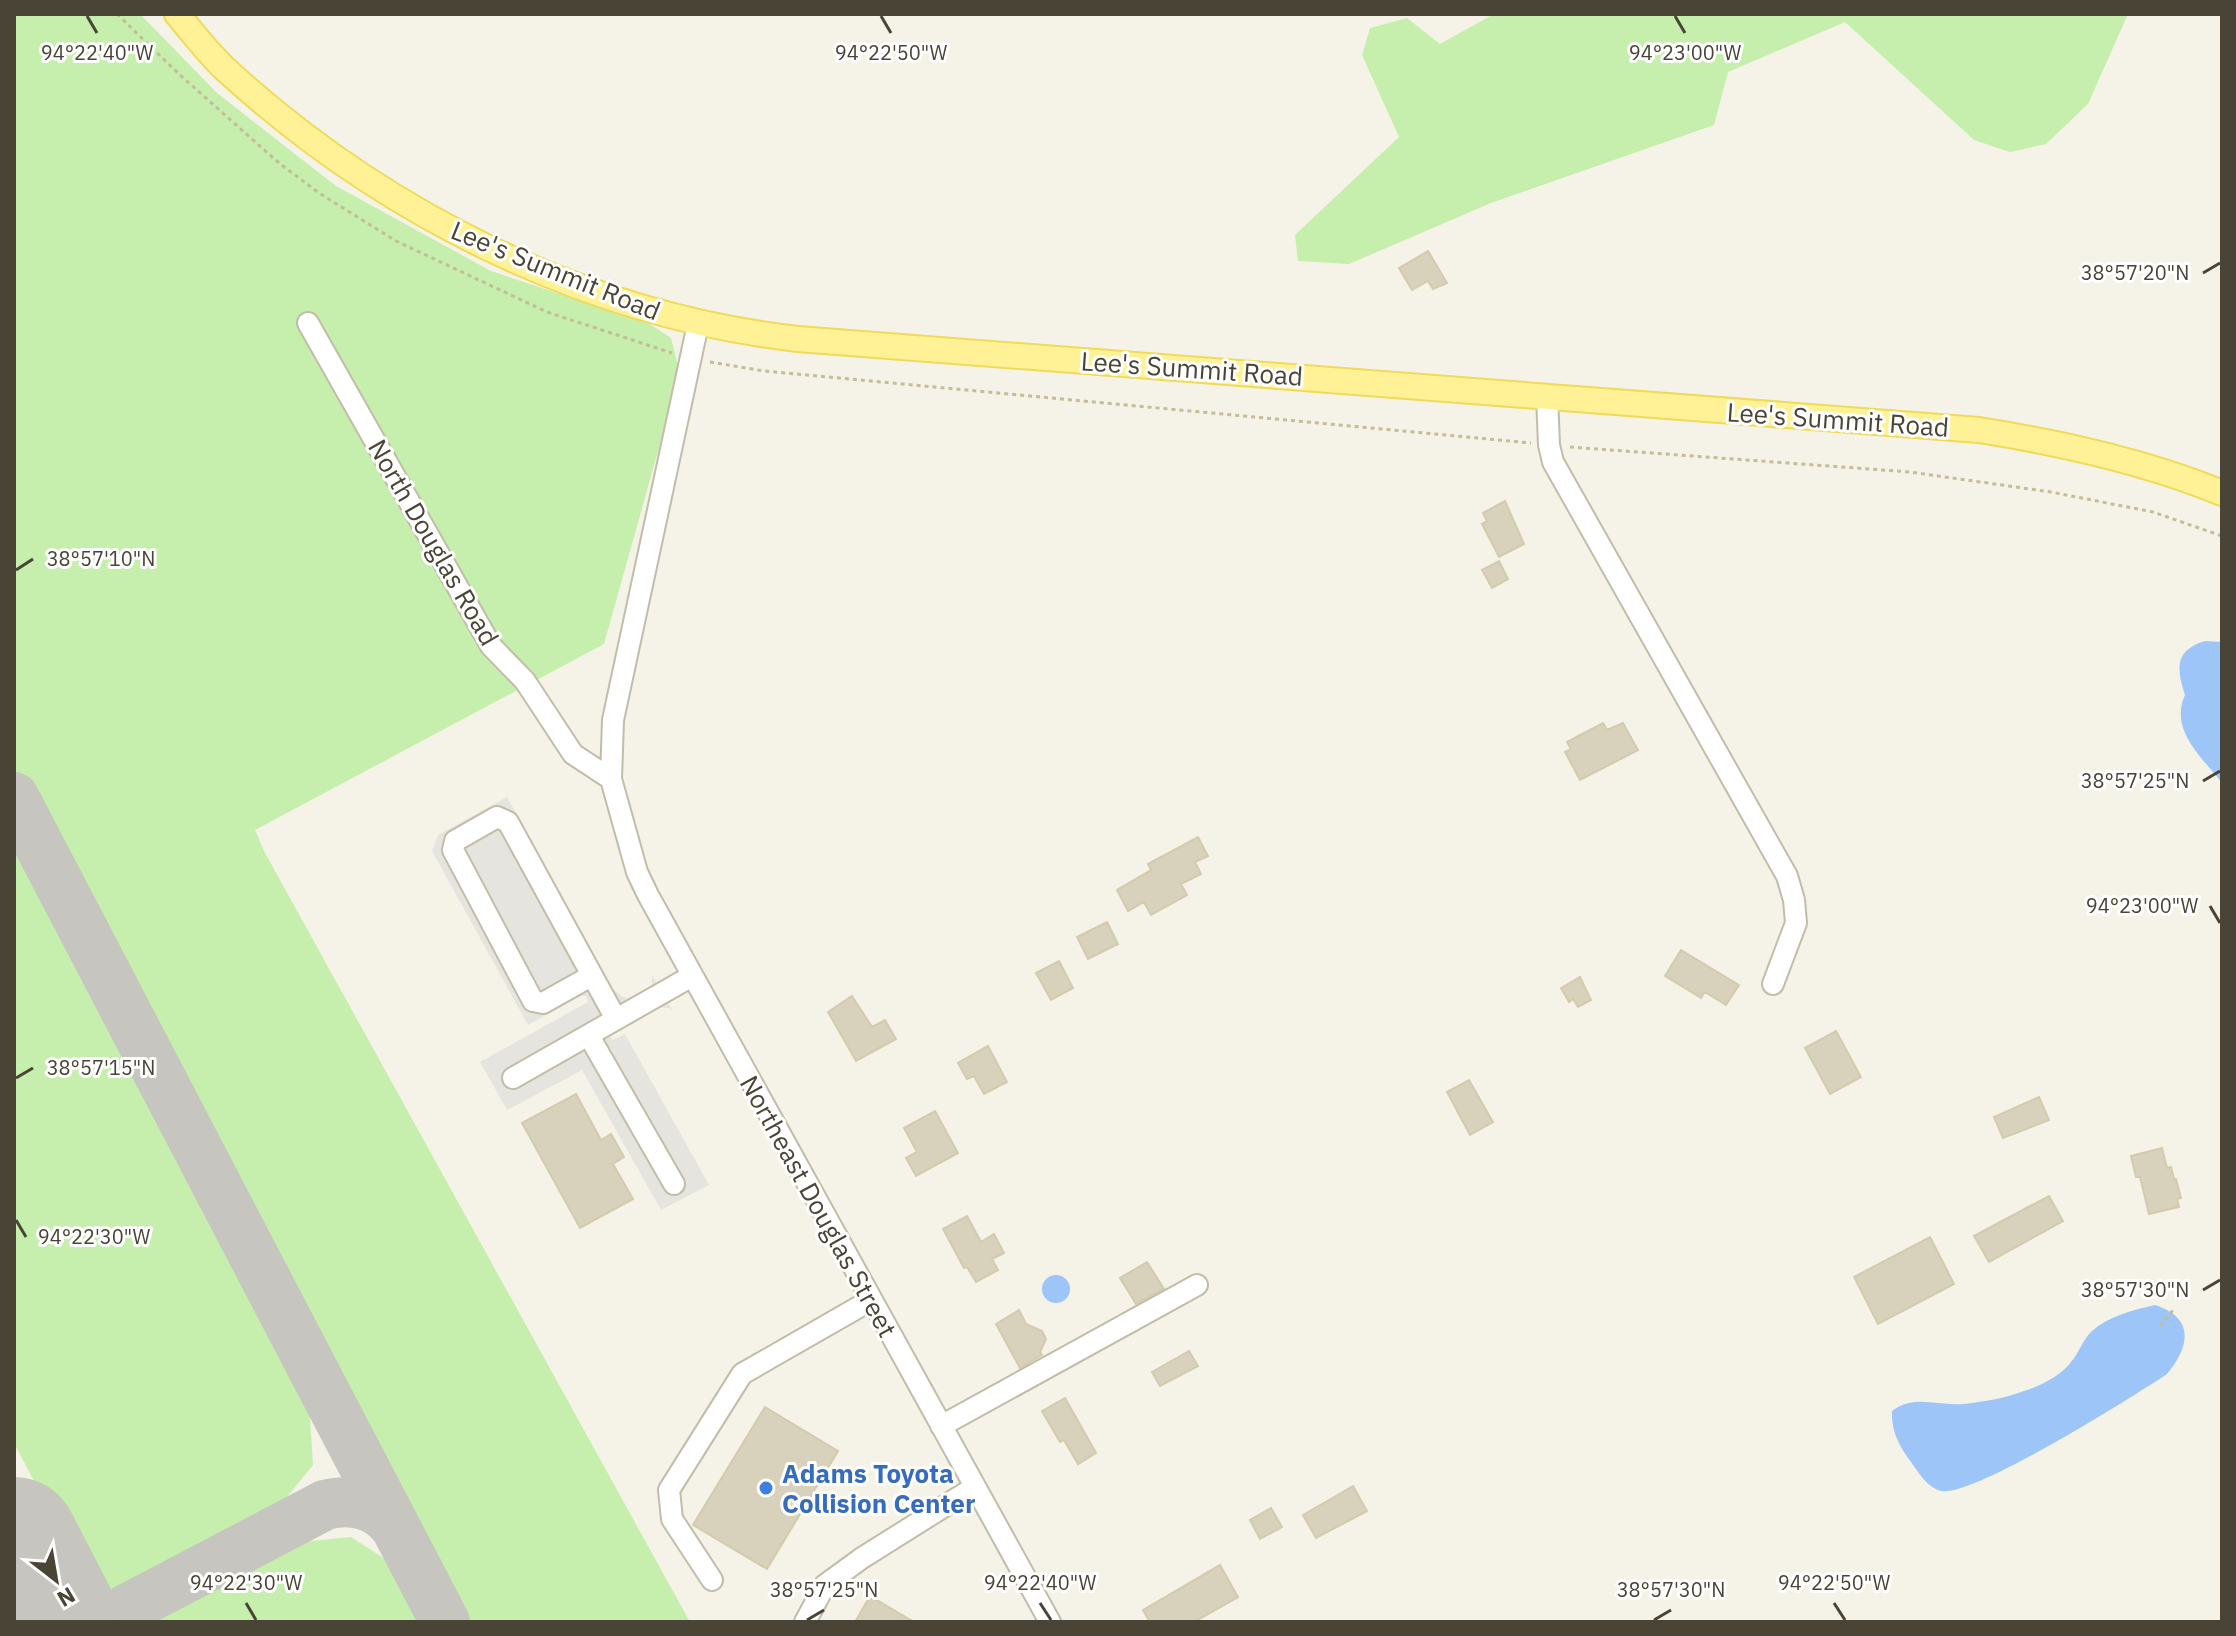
<svg xmlns="http://www.w3.org/2000/svg" width="2236" height="1636" font-family="'IBM Plex Sans',sans-serif">
  <style>
    .green { fill: #c6eeac }
    .parking { fill: #e6e4df }
    .water { fill: #9dc5f8 }
    .lines { fill: none; stroke-linecap: round; stroke-linejoin: round }
    .taxiway { stroke: #c6c5bf; stroke-width: 50 }
    .runway { stroke: #c6c5bf; stroke-width: 128 }
    .building { fill: #d8d1bb; stroke: #d4cbae; stroke-width: 2 }
    .minor-casing { stroke: #c2bda8; stroke-width: 24 }
    .major-casing { stroke: #f0da5a; stroke-width: 28 }
    .path { stroke: #c5bc98; stroke-width: 3; stroke-dasharray: 4 4; stroke-linecap: butt }
    .minor { stroke: #fff; stroke-width: 20 }
    .major { stroke: #fff296; stroke-width: 24 }
    .ticks { fill: none; stroke: #494435; stroke-width: 3 }
    .shop-dot { fill: #3f7fe0; stroke: #fff; stroke-width: 3 }
    .labels { text-anchor: middle; dominant-baseline: central; stroke-width: 6; stroke-linejoin: round; paint-order: stroke }
    .street-label { font-size: 26px; fill: #494435; stroke: #fff }
    .shop-label { font-size: 26px; font-weight: bold; fill: #366cbe; stroke: #fff; text-anchor: start }
    .ticks-label { font-size: 20px; text-anchor: middle; fill: #494435; stroke: #fff; stroke-width: 6; stroke-linejoin: round; paint-order: stroke }
  </style>
  <rect width="100%" height="100%" fill="#f5f3e7"/>
  <path class="green" d="M 14,14 L 140,14 L 217,93 L 336,186 L 491,271 L 650,324 L 671,338 L 678,366 L 676,387 L 604,644 L 255,830 L 264,851 L 690,1622 L 462,1622 L 14,770 Z
    M 1494,14 L 2128,14 L 2088,104 L 2046,144 L 2010,152 L 1974,140 L 1845,22 L 1728,72 L 1714,125 L 1491,203 L 1349,264 L 1298,261 L 1295,235 L 1399,137 L 1362,55 L 1370,28 L 1407,18 L 1440,44 Z
    M 14,833 L 275,1335 L 310,1417 L 313,1465 L 286,1498 L 213,1545 L 124,1588 L 91,1589 L 14,1443 Z
    M 351,1537 L 382,1557 L 397,1573 L 428,1622 L 146,1622 L 215,1579 L 301,1542 Z"/>
  <path class="parking" d="M 507,797 L 612,988 L 623,997 L 633,999 L 652,987 L 652,975 L 673,1012 L 669,1008 L 660,1007 L 609,1036 L 613,1040 L 625,1034 L 709,1185 L 661,1210 L 582,1070 L 507,1110 L 480,1062 L 588,1002 L 586,996 L 581,996 L 528,1025 L 432,851 L 438,835 Z"/>
  <path class="water" d="M 2205,641 L 2222,642 L 2222,783 C 2202,757 2169,730 2185,695 C 2176,668 2175,650 2205,641 Z
    M1042 1289a14 14 0 1 1 28 0a14 14 0 1 1-28 0Z
    M 2155,1305 C 2195,1318 2190,1346 2167,1374 C 2134,1396 1972,1498 1941,1491 C 1928,1488 1918,1472 1911,1462 C 1899,1446 1891,1431 1892,1411 C 1914,1394 1937,1406 1963,1404 C 1984,1402 2005,1398 2024,1391 C 2040,1386 2061,1376 2071,1362 C 2079,1353 2083,1339 2092,1331 C 2109,1316 2133,1310 2155,1305 Z"/>
  <g class="lines">
    <path class="taxiway" d="M 14,797 L 445,1622
      M 36,1583 C 54,1610 78,1628 111,1615
      M 102,1622 L 325,1505 C 351,1498 378,1504 395,1527"/>
    <path class="runway" d="M 14,1541 L 56,1622"/>
  </g>
  <path class="building" d="M 1428,251 L 1447,283 L 1433,289 L 1428,281 L 1412,290 L 1399,268 Z
    M 1505,501 L 1524,544 L 1499,557 L 1482,524 L 1487,521 L 1483,513 Z
    M 1499,561 L 1508,579 L 1492,588 L 1482,570 Z
    M 1603,723 L 1607,730 L 1623,723 L 1638,750 L 1580,780 L 1565,752 L 1571,749 L 1567,742 Z
    M 1198,837 L 1208,856 L 1195,862 L 1201,874 L 1181,884 L 1187,895 L 1151,915 L 1144,902 L 1128,911 L 1117,890 L 1151,870 L 1148,864 Z
    M 1107,922 L 1118,944 L 1088,959 L 1077,937 Z
    M 1681,950 L 1739,985 L 1726,1005 L 1705,992 L 1701,998 L 1665,976 Z
    M 1059,961 L 1073,988 L 1051,1000 L 1036,973 Z
    M 1580,977 L 1591,1000 L 1578,1007 L 1573,999 L 1569,1002 L 1561,988 Z
    M 852,996 L 872,1027 L 885,1020 L 896,1039 L 856,1061 L 828,1012 Z
    M 1836,1031 L 1861,1077 L 1830,1094 L 1805,1048 Z
    M 988,1046 L 1007,1082 L 984,1094 L 974,1076 L 967,1079 L 958,1063 Z
    M 1469,1080 L 1493,1122 L 1470,1135 L 1447,1092 Z
    M 576,1094 L 601,1140 L 611,1134 L 624,1157 L 613,1164 L 633,1199 L 580,1228 L 522,1123 Z
    M 2039,1097 L 2049,1120 L 2003,1138 L 1994,1117 Z
    M 935,1111 L 958,1153 L 916,1176 L 906,1158 L 917,1152 L 904,1128 Z
    M 2162,1148 L 2167,1168 L 2171,1167 L 2174,1179 L 2176,1179 L 2181,1198 L 2177,1199 L 2179,1207 L 2149,1214 L 2140,1177 L 2136,1177 L 2131,1156 Z
    M 2049,1196 L 2063,1221 L 1989,1262 L 1974,1236 Z
    M 967,1216 L 981,1242 L 994,1234 L 1004,1253 L 992,1259 L 998,1270 L 976,1282 L 967,1267 L 964,1268 L 943,1229 Z
    M 1930,1237 L 1954,1284 L 1878,1324 L 1854,1277 Z
    M 1147,1262 L 1164,1289 L 1136,1304 L 1120,1278 Z
    M 1019,1310 L 1026,1324 L 1042,1331 L 1046,1339 L 1040,1352 L 1042,1355 L 1020,1368 L 996,1324 Z
    M 1189,1351 L 1198,1366 L 1160,1386 L 1152,1372 Z
    M 1065,1398 L 1096,1453 L 1078,1464 L 1064,1440 L 1060,1442 L 1042,1411 Z
    M 765,1407 L 838,1451 L 767,1569 L 693,1525 Z
    M 1353,1486 L 1367,1511 L 1316,1538 L 1303,1515 Z
    M 1271,1508 L 1282,1527 L 1260,1539 L 1250,1520 Z
    M 1220,1565 L 1238,1597 L 1194,1622 L 1150,1622 L 1143,1610 Z
    M 870,1596 L 914,1622 L 855,1622 Z"/>
  <g class="lines">
    <g class="minor-casing">
      <path id="minor" d="M 308,323 L 491,646 L 525,681 L 573,754 L 611,779
        M 698,324 L 613,720 L 611,779 L 637,872 L 648,895 L 1050,1622
        M 1547,396 L 1549,445 L 1553,462 L 1787,876 L 1794,900 L 1796,923 L 1773,984
        M 591,976 L 543,1003 L 533,1001 L 453,850 L 455,841 L 497,817 L 508,822 L 616,1019
        M 589,1036 L 674,1184
        M 513,1078 L 692,976
        M 941,1426 L 1197,1285
        M 712,1580 L 672,1519 L 669,1490 L 742,1374 L 871,1300
        M 805,1622 L 825,1585 L 862,1558 L 975,1487"/>
    </g>
    <g class="major-casing">
      <path id="major" d="M 177,14 C 192,32 207,52 225,69 C 382,213 585,315 798,339 L 1979,430 C 2061,443 2144,461 2222,493"/>
    </g>
    <path class="path" d="M 117,14 L 180,75 L 279,163 L 319,193 L 396,241 L 547,312 L 672,353
      M 710,362 L 764,371 L 1531,443
      M 1570,447 L 1910,472 L 2051,492 L 2153,512 L 2222,536
      M 2160,1326 L 2174,1309"/>
    <use href="#minor" class="minor"/>
    <use href="#major" class="major"/>
  </g>
  <path class="ticks" d="M 87,16 L 97,33M 881,16 L 891,33M 1675,16 L 1685,33M 2203,273 L 2220,263M 16,570 L 33,559M 2203,781 L 2220,771M 2210,906 L 2220,923M 16,1078 L 33,1068M 16,1220 L 26,1237M 2203,1290 L 2220,1280M 246,1603 L 256,1620M 1040,1603 L 1051,1620M 1834,1603 L 1845,1620M 807,1620 L 824,1610M 1654,1620 L 1671,1610"/>
  <circle class="shop-dot" cx="766" cy="1488" r="8"/>
  <g class="labels">
    <g class="street-label">
      <text transform="translate(556 270) rotate(22)">Lee's Summit Road</text>
      <text transform="translate(1192 368) rotate(4)">Lee's Summit Road</text>
      <text transform="translate(1838 419) rotate(4)">Lee's Summit Road</text>
      <text transform="translate(434 542) rotate(60)">North Douglas Road</text>
      <text transform="translate(819 1206) rotate(61)">Northeast Douglas Street</text>
    </g>
    <g class="shop-label">
      <text x="782" y="1473">Adams Toyota<tspan x="782" dy="30">Collision Center</tspan></text>
    </g>
  </g>
  <g class="ticks-label">
    <text x="97" y="60">94°22'40"W</text>
    <text x="891" y="60">94°22'50"W</text>
    <text x="1685" y="60">94°23'00"W</text>
    <text x="2135" y="280">38°57'20"N</text>
    <text x="101" y="566">38°57'10"N</text>
    <text x="2135" y="788">38°57'25"N</text>
    <text x="2142" y="913">94°23'00"W</text>
    <text x="101" y="1075">38°57'15"N</text>
    <text x="94" y="1244">94°22'30"W</text>
    <text x="2135" y="1297">38°57'30"N</text>
    <text x="246" y="1590">94°22'30"W</text>
    <text x="1040" y="1590">94°22'40"W</text>
    <text x="1834" y="1590">94°22'50"W</text>
    <text x="824" y="1597">38°57'25"N</text>
    <text x="1671" y="1597">38°57'30"N</text>
  </g>
  <rect width="2236" height="1636" fill="none" stroke="#494435" stroke-width="32"/>
  <g transform="translate(56 1580) rotate(149)" stroke="#ffffff" stroke-width="6" paint-order="stroke">
  <path d="M0-6L14 30L0 20L-14 30Z" fill="#494435"/>
  <text y="-12" font-size="22" font-weight="bold" text-anchor="middle" fill="#494435">N</text>
  </g>
</svg>
